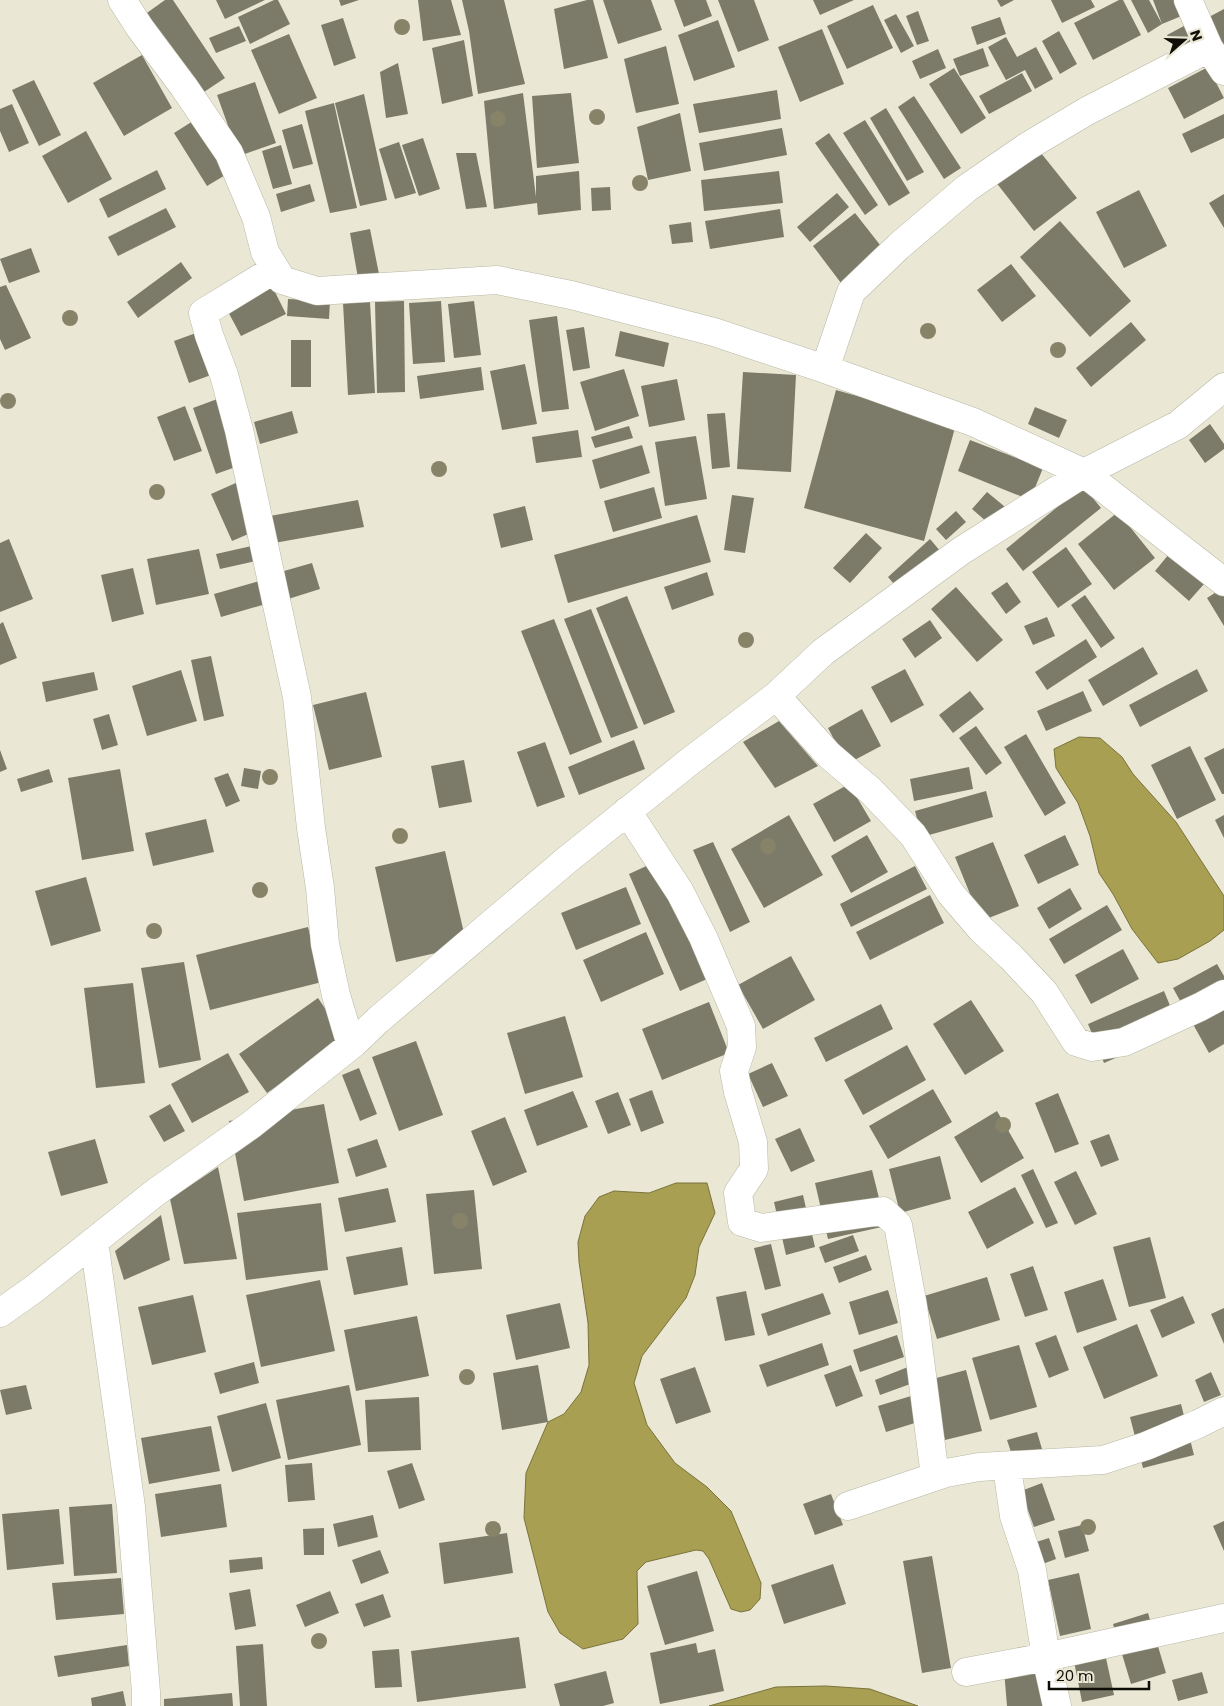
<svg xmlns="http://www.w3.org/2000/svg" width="1224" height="1706" font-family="Poppins,sans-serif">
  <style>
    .water { fill: #a89f52; stroke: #7a733c }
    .building { fill: #7c7a69 }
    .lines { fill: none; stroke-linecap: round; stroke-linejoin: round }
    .street-casing { stroke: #b8b7a4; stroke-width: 29 }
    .street { stroke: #fff; stroke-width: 28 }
    .tree { fill: #868368 }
  </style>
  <rect width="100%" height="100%" fill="#eae8d5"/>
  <path class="water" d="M 1079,737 L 1100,738 L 1122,757 L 1133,774 L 1176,822 L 1224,896 L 1224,930 L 1210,941 L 1178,959 L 1158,963 L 1132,929 L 1113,894 L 1099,873 L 1090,836 L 1078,803 L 1056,768 L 1054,749 Z
    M 676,1183 L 707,1183 L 715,1213 L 699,1247 L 695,1275 L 686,1298 L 642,1356 L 634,1383 L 647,1425 L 675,1463 L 707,1487 L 731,1511 L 761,1583 L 760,1599 L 750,1610 L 741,1612 L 731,1609 L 709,1559 L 703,1551 L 696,1550 L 646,1562 L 637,1571 L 638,1624 L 623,1639 L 583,1649 L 560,1633 L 548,1612 L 524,1518 L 526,1473 L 548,1422 L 564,1414 L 581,1392 L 589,1365 L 588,1323 L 579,1262 L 578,1242 L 585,1216 L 599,1197 L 614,1191 L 649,1193 Z
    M 826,1686 L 870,1689 L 918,1706 L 709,1706 L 776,1687 Z"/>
  <path class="building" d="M 165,0 L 173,0 L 225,78 L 198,96 L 144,15 Z
    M 216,0 L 265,0 L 225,19 Z
    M 274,0 L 278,0 L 290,24 L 250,44 L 238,17 Z
    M 339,0 L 359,0 L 341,6 Z
    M 418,0 L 451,0 L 461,35 L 423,41 Z
    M 462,0 L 504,0 L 525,84 L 478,94 L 469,31 Z
    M 587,0 L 593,0 L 608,58 L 564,69 L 554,9 Z
    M 603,0 L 651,0 L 662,30 L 618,44 Z
    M 674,0 L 706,0 L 712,16 L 684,27 Z
    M 718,0 L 754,0 L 769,40 L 738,52 Z
    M 813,0 L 854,0 L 820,15 Z
    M 997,0 L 1014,0 L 1001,7 Z
    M 1051,0 L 1091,0 L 1095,7 L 1062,23 Z
    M 1119,0 L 1123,0 L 1141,35 L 1093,60 L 1074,23 Z
    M 1131,0 L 1149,0 L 1162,24 L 1148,33 Z
    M 1153,0 L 1177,0 L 1184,15 L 1162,24 Z
    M 873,5 L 893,48 L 847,69 L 827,26 Z
    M 1224,9 L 1224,47 L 1209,17 Z
    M 918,11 L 929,41 L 917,45 L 906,16 Z
    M 896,14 L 914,46 L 901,53 L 884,20 Z
    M 1000,17 L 1006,34 L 977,45 L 971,27 Z
    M 343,18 L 356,58 L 334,66 L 321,25 Z
    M 1199,18 L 1185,67 L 1167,35 Z
    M 718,20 L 735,67 L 694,81 L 678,35 Z
    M 239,26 L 246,41 L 216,53 L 209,38 Z
    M 822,29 L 844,84 L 800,102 L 778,47 Z
    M 1059,31 L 1077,64 L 1060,74 L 1042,41 Z
    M 289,34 L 317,98 L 279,114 L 251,50 Z
    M 1006,37 L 1017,57 L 1036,47 L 1053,79 L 1035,89 L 1025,70 L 1006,80 L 988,47 Z
    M 464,40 L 473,96 L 442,104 L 432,48 Z
    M 666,46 L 679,104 L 636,113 L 624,59 Z
    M 983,48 L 989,66 L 960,76 L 953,59 Z
    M 938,49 L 946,68 L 920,79 L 912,61 Z
    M 142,55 L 172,108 L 124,136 L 93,83 Z
    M 398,63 L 408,114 L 386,118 L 380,72 Z
    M 1208,67 L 1224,98 L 1184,119 L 1168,88 Z
    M 954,68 L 986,118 L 961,134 L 929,84 Z
    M 1022,73 L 1032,91 L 989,114 L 979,96 Z
    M 34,80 L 61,135 L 39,146 L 12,90 Z
    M 255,82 L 276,143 L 239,156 L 217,95 Z
    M 777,90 L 781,119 L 699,133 L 693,104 Z
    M 523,93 L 536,197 L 536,176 L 579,171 L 581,210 L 538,215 L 537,203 L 494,209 L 484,101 Z
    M 571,93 L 579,163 L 537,168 L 532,96 Z
    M 364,94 L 387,200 L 360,206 L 335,103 Z
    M 914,96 L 961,168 L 944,179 L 898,107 Z
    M 334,103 L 357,208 L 330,213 L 305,111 Z
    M 12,104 L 29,143 L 9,152 L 0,131 L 0,109 Z
    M 886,108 L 924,172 L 907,181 L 870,118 Z
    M 680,113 L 691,171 L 648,180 L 637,127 Z
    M 1224,114 L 1224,138 L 1191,153 L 1182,134 Z
    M 865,120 L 910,193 L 889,206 L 843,133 Z
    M 193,121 L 227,174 L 207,186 L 174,133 Z
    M 302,124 L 313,164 L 293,169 L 282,130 Z
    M 782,128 L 787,155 L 704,171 L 699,143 Z
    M 86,131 L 112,179 L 68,203 L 42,156 Z
    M 829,133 L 878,205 L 865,215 L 815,143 Z
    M 423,138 L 440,189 L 419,196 L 402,145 Z
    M 399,142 L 416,193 L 395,199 L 379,149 Z
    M 281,145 L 292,184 L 273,189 L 262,151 Z
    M 1037,148 L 1077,198 L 1034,231 L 995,181 Z
    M 456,153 L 476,153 L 487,207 L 466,209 Z
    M 157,170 L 166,189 L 108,218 L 99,199 Z
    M 779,171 L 783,203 L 704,211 L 701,180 Z
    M 310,184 L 315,201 L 281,212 L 276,194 Z
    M 610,187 L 611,210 L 592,211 L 591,188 Z
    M 1139,190 L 1167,246 L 1124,268 L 1096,212 Z
    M 837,193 L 849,207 L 810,242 L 797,227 Z
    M 1224,194 L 1224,228 L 1209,203 Z
    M 166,208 L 176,227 L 118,256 L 108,237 Z
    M 780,209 L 784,237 L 710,249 L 705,221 Z
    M 855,213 L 884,250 L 841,283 L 813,246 Z
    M 1060,221 L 1131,301 L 1090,337 L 1020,257 Z
    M 691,222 L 693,242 L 672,244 L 669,225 Z
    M 370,229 L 379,274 L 358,278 L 350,233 Z
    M 31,248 L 40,272 L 9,283 L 0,259 Z
    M 181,262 L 192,278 L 138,318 L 127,302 Z
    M 1011,264 L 1036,296 L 1002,322 L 977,290 Z
    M 271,284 L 286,314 L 241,336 L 225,306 Z
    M 6,285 L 31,338 L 5,350 L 0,339 L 0,287 Z
    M 288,299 L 330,301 L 329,319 L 287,316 Z
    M 404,301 L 405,392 L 377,393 L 375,302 Z
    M 441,301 L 445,362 L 413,364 L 409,303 Z
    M 474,301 L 481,355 L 454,358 L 448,304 Z
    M 370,302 L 375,393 L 348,395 L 343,303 Z
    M 557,316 L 569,409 L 542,412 L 529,320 Z
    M 1131,322 L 1146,340 L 1091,387 L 1076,368 Z
    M 584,327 L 590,368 L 573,371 L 566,330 Z
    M 620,331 L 669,343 L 664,367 L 615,356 Z
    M 196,333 L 211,375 L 189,383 L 174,341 Z
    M 291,340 L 311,340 L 311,387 L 291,387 Z
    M 525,364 L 537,424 L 502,430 L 490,371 Z
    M 481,367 L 484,390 L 420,399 L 417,376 Z
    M 624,369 L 639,416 L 595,431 L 580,382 Z
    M 743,372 L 796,375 L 791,472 L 737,469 Z
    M 677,379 L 685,420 L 649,427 L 641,386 Z
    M 836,390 L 956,424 L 924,541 L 804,508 Z
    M 220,398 L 244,464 L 216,474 L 193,408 Z
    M 185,406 L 202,451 L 174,461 L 157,417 Z
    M 1035,407 L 1067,420 L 1059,438 L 1028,424 Z
    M 292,411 L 298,433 L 260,444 L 254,422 Z
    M 725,413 L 730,467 L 712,469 L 707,414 Z
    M 1210,424 L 1224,444 L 1224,449 L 1205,463 L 1189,440 Z
    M 629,426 L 633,438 L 595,448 L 591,437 Z
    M 578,430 L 582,457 L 536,463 L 532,437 Z
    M 696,436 L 707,499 L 665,506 L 655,442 Z
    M 970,440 L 1043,468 L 1030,500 L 958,471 Z
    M 642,445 L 650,473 L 600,489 L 592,460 Z
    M 238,482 L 258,530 L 232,541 L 211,494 Z
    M 1083,486 L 1101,508 L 1023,571 L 1006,549 Z
    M 654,487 L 662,518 L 613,532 L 604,501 Z
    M 987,492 L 1010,511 L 995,529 L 972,509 Z
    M 732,495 L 754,498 L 745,553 L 724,550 Z
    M 358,500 L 364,527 L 274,543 L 270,516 Z
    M 525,506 L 533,540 L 501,548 L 493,514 Z
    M 956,511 L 966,522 L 946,540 L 936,529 Z
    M 1118,512 L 1155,558 L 1114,590 L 1078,544 Z
    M 697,515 L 711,562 L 568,603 L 554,555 Z
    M 866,533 L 882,548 L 850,583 L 833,568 Z
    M 9,539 L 33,599 L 0,612 L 0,543 Z
    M 930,539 L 941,552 L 899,590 L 888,577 Z
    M 256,545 L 260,560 L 220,569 L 216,554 Z
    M 1066,547 L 1092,584 L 1058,608 L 1032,572 Z
    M 199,549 L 209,594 L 156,605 L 147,559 Z
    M 1169,554 L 1204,584 L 1189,601 L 1155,571 Z
    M 312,563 L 320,589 L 285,600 L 277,573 Z
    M 133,568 L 144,614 L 112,622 L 101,575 Z
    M 707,572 L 714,595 L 672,610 L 664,587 Z
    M 263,580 L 269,603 L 221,617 L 214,594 Z
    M 1007,582 L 1021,602 L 1006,614 L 991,593 Z
    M 956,587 L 1003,640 L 977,662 L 931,609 Z
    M 1224,587 L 1224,626 L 1207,598 Z
    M 1085,595 L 1115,638 L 1101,648 L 1071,605 Z
    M 627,596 L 675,712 L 644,725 L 596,608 Z
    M 591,609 L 638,728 L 611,738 L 564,619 Z
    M 1047,617 L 1055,636 L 1033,645 L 1024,626 Z
    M 554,619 L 602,742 L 570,755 L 521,631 Z
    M 930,620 L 942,638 L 915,658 L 902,639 Z
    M 3,622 L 17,658 L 0,665 L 0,624 Z
    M 1086,639 L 1097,657 L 1047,690 L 1035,672 Z
    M 1143,647 L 1158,674 L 1103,706 L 1088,680 Z
    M 211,656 L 224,716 L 204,721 L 191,660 Z
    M 905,669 L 924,705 L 891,723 L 871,687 Z
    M 1197,669 L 1208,691 L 1140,727 L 1129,705 Z
    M 181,670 L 197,721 L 147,736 L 132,686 Z
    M 94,672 L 98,690 L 46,702 L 42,682 Z
    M 970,691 L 984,709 L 953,733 L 939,715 Z
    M 1083,691 L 1092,711 L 1046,731 L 1037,711 Z
    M 366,692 L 382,757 L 329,770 L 313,705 Z
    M 862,709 L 881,746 L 847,764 L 828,728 Z
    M 109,714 L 118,745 L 102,750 L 93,719 Z
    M 779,721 L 818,766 L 775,788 L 743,742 Z
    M 976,726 L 1002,763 L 986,775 L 959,738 Z
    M 1026,734 L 1066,803 L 1045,816 L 1004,747 Z
    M 634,740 L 645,769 L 579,795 L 568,767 Z
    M 545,742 L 565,797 L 537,807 L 517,752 Z
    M 1190,746 L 1216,800 L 1177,819 L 1151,765 Z
    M 1224,748 L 1224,794 L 1222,794 L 1204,758 Z
    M 0,750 L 7,769 L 0,772 Z
    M 464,760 L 472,802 L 439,808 L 431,766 Z
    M 969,767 L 973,789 L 914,801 L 910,779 Z
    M 244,768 L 261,771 L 258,789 L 241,786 Z
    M 49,769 L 53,782 L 21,792 L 17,779 Z
    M 120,769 L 134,851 L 82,860 L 68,778 Z
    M 228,773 L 240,801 L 226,807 L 214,778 Z
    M 849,784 L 871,821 L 834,842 L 813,804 Z
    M 986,791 L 993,817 L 922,837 L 915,811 Z
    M 789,815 L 823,875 L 764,908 L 731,849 Z
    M 1224,815 L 1224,838 L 1215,820 Z
    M 206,819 L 214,852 L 153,866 L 145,833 Z
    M 867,835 L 888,872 L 851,893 L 831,856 Z
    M 1065,835 L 1079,865 L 1038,884 L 1024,855 Z
    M 713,842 L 750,922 L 730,932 L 693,850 Z
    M 993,842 L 1019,906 L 981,921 L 955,857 Z
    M 445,851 L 467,946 L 396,962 L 375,867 Z
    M 655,862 L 707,979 L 680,991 L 629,874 Z
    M 915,866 L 927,889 L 851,927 L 840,904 Z
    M 86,877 L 101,931 L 51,946 L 35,891 Z
    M 626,887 L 641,924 L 576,950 L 561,913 Z
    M 1070,888 L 1082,909 L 1049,929 L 1037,908 Z
    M 930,895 L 944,923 L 870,960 L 856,932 Z
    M 1107,905 L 1122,930 L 1064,964 L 1049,939 Z
    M 308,927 L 322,982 L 210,1010 L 196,955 Z
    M 646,932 L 664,974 L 601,1002 L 583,960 Z
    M 1123,949 L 1139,979 L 1091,1004 L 1075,975 Z
    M 791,956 L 815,1000 L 763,1029 L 738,985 Z
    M 184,962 L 201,1060 L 159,1068 L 141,968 Z
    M 1217,964 L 1224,976 L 1224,1044 L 1209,1053 L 1173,988 Z
    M 133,983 L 145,1083 L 96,1088 L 84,988 Z
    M 1164,991 L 1180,1030 L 1104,1063 L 1088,1024 Z
    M 318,998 L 345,1038 L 267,1093 L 239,1054 Z
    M 971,1000 L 1004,1051 L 965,1075 L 933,1024 Z
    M 709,1002 L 729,1053 L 662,1080 L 642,1029 Z
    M 881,1004 L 893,1029 L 826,1062 L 814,1038 Z
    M 565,1016 L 583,1077 L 525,1094 L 507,1033 Z
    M 416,1041 L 443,1115 L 399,1131 L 372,1057 Z
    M 907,1045 L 926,1080 L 863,1115 L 844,1080 Z
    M 228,1053 L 249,1092 L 192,1123 L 171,1084 Z
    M 772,1063 L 788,1096 L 763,1107 L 748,1074 Z
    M 359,1068 L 377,1114 L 360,1121 L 342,1075 Z
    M 933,1089 L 952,1122 L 888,1159 L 869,1126 Z
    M 652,1090 L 664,1123 L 641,1132 L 629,1099 Z
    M 573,1091 L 588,1127 L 537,1146 L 524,1110 Z
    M 618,1092 L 631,1125 L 608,1134 L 595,1101 Z
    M 1058,1093 L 1079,1144 L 1055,1153 L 1035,1103 Z
    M 170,1104 L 185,1131 L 164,1142 L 149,1116 Z
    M 324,1104 L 339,1183 L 244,1201 L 229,1121 Z
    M 997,1111 L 1024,1158 L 981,1183 L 954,1137 Z
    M 505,1117 L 527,1172 L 493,1186 L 471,1131 Z
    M 800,1128 L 815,1161 L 791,1172 L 775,1139 Z
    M 1109,1134 L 1119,1160 L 1101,1167 L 1090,1141 Z
    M 95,1139 L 108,1183 L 61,1196 L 48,1152 Z
    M 377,1139 L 387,1167 L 356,1177 L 347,1149 Z
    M 940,1156 L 951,1199 L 900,1213 L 889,1169 Z
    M 218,1167 L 237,1259 L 184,1264 L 170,1199 Z
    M 1033,1169 L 1058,1223 L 1046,1228 L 1021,1175 Z
    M 872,1170 L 886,1226 L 828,1239 L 815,1183 Z
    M 1076,1171 L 1097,1214 L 1075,1225 L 1054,1182 Z
    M 1015,1187 L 1034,1223 L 987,1249 L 968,1212 Z
    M 388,1188 L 396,1222 L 345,1232 L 338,1198 Z
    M 474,1190 L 482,1269 L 434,1274 L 426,1194 Z
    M 803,1195 L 815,1247 L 786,1255 L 774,1202 Z
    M 321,1203 L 328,1270 L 246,1280 L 237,1213 Z
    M 161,1215 L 170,1260 L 124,1280 L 115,1251 Z
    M 853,1235 L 859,1251 L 825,1263 L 819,1247 Z
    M 1150,1237 L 1166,1298 L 1129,1307 L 1113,1247 Z
    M 771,1244 L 781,1286 L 765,1290 L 754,1248 Z
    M 402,1247 L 408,1285 L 354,1295 L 346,1257 Z
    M 866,1255 L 872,1270 L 839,1283 L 833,1267 Z
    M 1033,1266 L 1048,1310 L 1025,1317 L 1010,1274 Z
    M 987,1277 L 1000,1320 L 937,1339 L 924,1296 Z
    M 1103,1279 L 1117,1320 L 1077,1333 L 1064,1292 Z
    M 320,1280 L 335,1351 L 261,1367 L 246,1295 Z
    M 888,1290 L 898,1323 L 859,1335 L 849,1302 Z
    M 746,1291 L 755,1335 L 725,1341 L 716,1297 Z
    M 823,1293 L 831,1314 L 768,1336 L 761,1314 Z
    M 193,1295 L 206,1352 L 152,1365 L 138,1307 Z
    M 1183,1296 L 1195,1323 L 1162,1338 L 1150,1310 Z
    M 560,1303 L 570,1348 L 516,1360 L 506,1315 Z
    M 1224,1308 L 1224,1344 L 1211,1314 Z
    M 417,1316 L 429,1376 L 356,1391 L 344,1330 Z
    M 1137,1324 L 1158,1376 L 1104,1399 L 1083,1347 Z
    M 897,1335 L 904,1357 L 860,1372 L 853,1350 Z
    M 1056,1335 L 1069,1370 L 1049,1378 L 1035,1343 Z
    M 822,1343 L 829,1365 L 767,1387 L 759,1365 Z
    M 1019,1345 L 1037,1407 L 990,1420 L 972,1358 Z
    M 254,1362 L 259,1383 L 220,1394 L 214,1373 Z
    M 538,1365 L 548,1422 L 502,1430 L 493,1373 Z
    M 851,1365 L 863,1396 L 836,1407 L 824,1375 Z
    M 695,1367 L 711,1412 L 676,1424 L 660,1379 Z
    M 908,1367 L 913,1383 L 880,1395 L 875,1380 Z
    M 966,1370 L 982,1431 L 945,1440 L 929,1380 Z
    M 1211,1372 L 1221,1395 L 1204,1402 L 1195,1380 Z
    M 26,1385 L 32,1409 L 6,1415 L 0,1390 Z
    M 349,1385 L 361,1445 L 288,1460 L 276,1400 Z
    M 911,1396 L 918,1422 L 886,1432 L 878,1406 Z
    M 419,1397 L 421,1450 L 368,1452 L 365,1400 Z
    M 266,1403 L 281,1458 L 232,1472 L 217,1416 Z
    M 1181,1404 L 1194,1455 L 1143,1468 L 1130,1417 Z
    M 211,1426 L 220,1471 L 149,1484 L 141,1438 Z
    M 1037,1432 L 1042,1449 L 1013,1458 L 1007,1440 Z
    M 312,1463 L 315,1500 L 288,1502 L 285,1465 Z
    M 412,1463 L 425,1500 L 399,1509 L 387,1471 Z
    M 1042,1483 L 1055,1520 L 1034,1527 L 1021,1491 Z
    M 221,1484 L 227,1527 L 161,1537 L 155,1494 Z
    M 831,1494 L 843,1525 L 815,1535 L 803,1504 Z
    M 112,1504 L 117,1573 L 74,1576 L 69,1507 Z
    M 59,1509 L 64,1564 L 7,1570 L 2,1514 Z
    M 373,1515 L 378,1537 L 338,1547 L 333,1524 Z
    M 1224,1521 L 1224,1551 L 1213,1526 Z
    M 1082,1525 L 1089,1551 L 1065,1558 L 1058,1531 Z
    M 324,1528 L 324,1555 L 304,1555 L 303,1529 Z
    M 507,1533 L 513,1573 L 444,1584 L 439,1543 Z
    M 1049,1538 L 1056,1559 L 1040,1565 L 1033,1543 Z
    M 380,1550 L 389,1573 L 361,1584 L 352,1560 Z
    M 932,1556 L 951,1668 L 922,1673 L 903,1561 Z
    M 262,1557 L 263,1569 L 230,1573 L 229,1560 Z
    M 833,1564 L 846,1604 L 784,1624 L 771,1585 Z
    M 697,1571 L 714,1631 L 665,1645 L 647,1586 Z
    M 1079,1573 L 1091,1629 L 1060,1636 L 1048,1580 Z
    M 121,1578 L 124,1614 L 56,1620 L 52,1583 Z
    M 250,1589 L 256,1626 L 235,1630 L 229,1593 Z
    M 330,1591 L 339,1613 L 305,1627 L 296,1605 Z
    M 383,1594 L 391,1617 L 364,1627 L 355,1604 Z
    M 1148,1613 L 1166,1673 L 1131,1684 L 1113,1624 Z
    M 1101,1635 L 1114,1695 L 1082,1702 L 1070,1641 Z
    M 519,1637 L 526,1688 L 417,1702 L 411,1651 Z
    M 696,1643 L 698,1653 L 715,1649 L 724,1691 L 660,1704 L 650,1653 Z
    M 263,1644 L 267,1706 L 240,1706 L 236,1646 Z
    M 127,1645 L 129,1666 L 58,1677 L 54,1656 Z
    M 399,1649 L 402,1687 L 375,1688 L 372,1651 Z
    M 1063,1664 L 1066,1706 L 1007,1706 L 1004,1670 Z
    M 606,1671 L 614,1703 L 603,1706 L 560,1706 L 554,1684 Z
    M 1202,1672 L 1208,1693 L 1178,1701 L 1172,1680 Z
    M 123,1691 L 126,1706 L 92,1706 L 91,1698 Z
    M 232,1693 L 233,1706 L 164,1706 L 164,1699 Z"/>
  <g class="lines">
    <g class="street-casing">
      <path id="street" d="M 122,0 L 140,28 L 184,87 L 229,153 L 256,217 L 265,252 L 282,280 L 317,291 L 497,280 L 571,295 L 714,332 L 825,369 L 973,422 L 1084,473 L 1224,582
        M 1188,0 L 1209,48 L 1224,71
        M 275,269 L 203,313 L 209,335 L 224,375 L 239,430 L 297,697 L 311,828 L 320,888 L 325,944 L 336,995 L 348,1035 L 354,1043
        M 825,369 L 851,292 L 899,246 L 967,188 L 1028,146 L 1087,111 L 1209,48
        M 776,696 L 829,755 L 871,791 L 913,835 L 951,894 L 981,929 L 1011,957 L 1044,992 L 1076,1042 L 1092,1047 L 1124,1042 L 1200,1007 L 1224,994
        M 627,811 L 680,892 L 703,937 L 741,1026 L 742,1047 L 734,1071 L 738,1092 L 753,1142 L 754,1169 L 738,1193 L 742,1222 L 761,1228 L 883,1211 L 898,1225 L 913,1306 L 935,1476
        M 94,1241 L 131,1507 L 146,1692 L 146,1706
        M 0,1313 L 34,1289 L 156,1192 L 251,1125 L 354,1043 L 378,1020 L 568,859 L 689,762 L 776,696 L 823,652 L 961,551 L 1084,473 L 1178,425 L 1224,387
        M 1007,1467 L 1014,1516 L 1032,1570 L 1046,1657 L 1057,1706
        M 848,1506 L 946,1473 L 979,1467 L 1103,1460 L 1146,1446 L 1198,1424 L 1224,1411
        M 966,1672 L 1046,1657 L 1224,1618"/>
    </g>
    <use href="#street" class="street"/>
  </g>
  <g class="tree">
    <circle cx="402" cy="27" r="8"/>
    <circle cx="597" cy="117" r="8"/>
    <circle cx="498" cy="119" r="8"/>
    <circle cx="640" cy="183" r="8"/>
    <circle cx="70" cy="318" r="8"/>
    <circle cx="928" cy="331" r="8"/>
    <circle cx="1058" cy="350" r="8"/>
    <circle cx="8" cy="401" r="8"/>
    <circle cx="439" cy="469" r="8"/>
    <circle cx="157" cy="492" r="8"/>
    <circle cx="746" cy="640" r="8"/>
    <circle cx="270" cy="777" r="8"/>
    <circle cx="400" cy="836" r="8"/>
    <circle cx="768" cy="846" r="8"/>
    <circle cx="260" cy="890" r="8"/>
    <circle cx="154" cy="931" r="8"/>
    <circle cx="1003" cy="1125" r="8"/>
    <circle cx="460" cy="1221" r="8"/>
    <circle cx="467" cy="1377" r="8"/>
    <circle cx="1088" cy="1527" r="8"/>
    <circle cx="493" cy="1529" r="8"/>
    <circle cx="319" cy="1641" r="8"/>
  </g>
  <g transform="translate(1184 40) rotate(70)" stroke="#eae8d5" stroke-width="4" paint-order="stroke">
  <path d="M0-4L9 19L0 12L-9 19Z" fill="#0e0d07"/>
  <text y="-8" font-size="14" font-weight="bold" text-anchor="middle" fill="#0e0d07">N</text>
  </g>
  <path d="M1049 1681v8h100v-8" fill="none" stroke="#0e0d07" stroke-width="2.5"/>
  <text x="1056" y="1681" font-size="15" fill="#0e0d07" stroke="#eae8d5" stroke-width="4" paint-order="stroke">20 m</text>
</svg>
